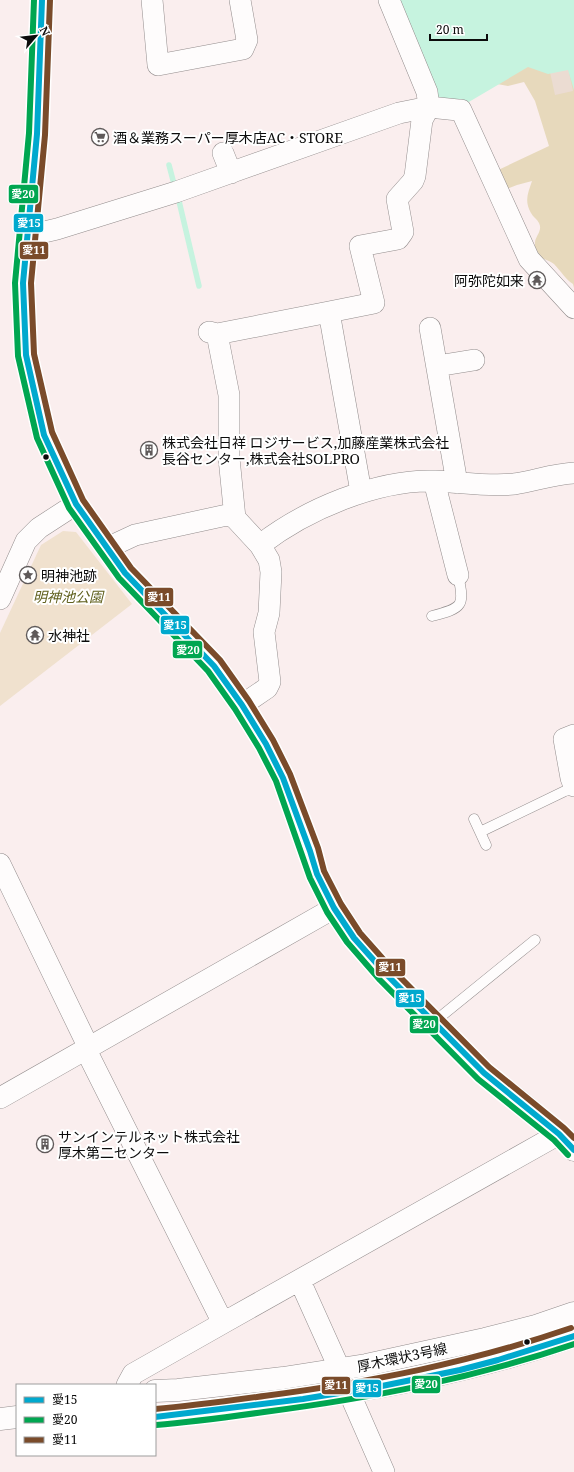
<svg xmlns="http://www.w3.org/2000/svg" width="574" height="1472" font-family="'Noto Serif','Noto Sans JP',serif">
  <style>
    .green { fill: #f0e1ce }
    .forest { fill: #e7d9bc }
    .cemetery { fill: #ebdcd2 }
    .water { fill: #c6f3df }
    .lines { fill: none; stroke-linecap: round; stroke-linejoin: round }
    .stream { stroke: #c6f3df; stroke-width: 5.5 }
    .service-casing { stroke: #938d8d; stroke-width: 11 }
    .minor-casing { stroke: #938d8d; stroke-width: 22 }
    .tertiary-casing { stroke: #938d8d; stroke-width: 23 }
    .service { stroke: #fefcfc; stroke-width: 10 }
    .minor { stroke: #fefcfc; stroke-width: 21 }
    .tertiary { stroke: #fefcfc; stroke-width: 22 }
    .bus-1-casing { stroke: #fff; stroke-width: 9 }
    .bus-2-casing { stroke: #fff; stroke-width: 9 }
    .bus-3-casing { stroke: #fff; stroke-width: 9 }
    .bus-1 { stroke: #00a9ce; stroke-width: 6 }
    .bus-2 { stroke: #00a651; stroke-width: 6 }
    .bus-3 { stroke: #7a4b2a; stroke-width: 6 }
    .bus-dot { fill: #0b0b0b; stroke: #fff; stroke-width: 1.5 }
    .labels { text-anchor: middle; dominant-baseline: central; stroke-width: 4; stroke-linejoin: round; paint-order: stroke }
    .poi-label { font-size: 14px; fill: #0b0b0b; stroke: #fff; text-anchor: start }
    .park-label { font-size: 14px; font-style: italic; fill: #60601d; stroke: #fff }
    .street-label { font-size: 14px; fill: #0b0b0b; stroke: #fff }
    .line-badge { stroke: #fff; stroke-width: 1.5 }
    .badge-label { font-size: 11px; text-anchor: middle; font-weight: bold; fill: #fff }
  </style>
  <rect width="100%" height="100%" fill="#faeeee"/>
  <path class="green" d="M 63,531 L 76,532 L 132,604 L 0,706 L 0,633 L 41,545 Z"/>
  <path class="forest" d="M 574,43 L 574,288 L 573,284 C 565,279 561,271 554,264 C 546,257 534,261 535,243 C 535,236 543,231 539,223 C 537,219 533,217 531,213 C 524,201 528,193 532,181 L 517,185 L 507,189 L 496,171 L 549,146 L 535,101 L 524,82 L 508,86 L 497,84 L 493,75 Z"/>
  <path class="cemetery" d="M 568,68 L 573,91 L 555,95 L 550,72 Z"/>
  <path class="water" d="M 394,0 L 574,0 L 574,90 L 568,70 L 548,74 L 528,67 L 462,106 L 437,101 Z"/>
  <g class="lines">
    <path class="stream" d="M 169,165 L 174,184
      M 179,201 L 199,286"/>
    <g class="service-casing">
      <path id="service" d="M 432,616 C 463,608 465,606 458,575
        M 474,819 L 480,832
        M 486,845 L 480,832 L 565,791 L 574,789
        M 434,1022 L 535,940"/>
    </g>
    <g class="minor-casing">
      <path id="minor" d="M 152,0 L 158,65 L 243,49 L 247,40 L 240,0
        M 223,153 L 231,173
        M 27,236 L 57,229 L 176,192 L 399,113 L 429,107 L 458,110 L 461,110 L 529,259 L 574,308
        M 329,312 L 374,303 L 360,246 L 398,239 L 403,232 L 397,199 L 413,181 L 415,176 L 422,120 L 429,107 L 427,92 L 389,0
        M 430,328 L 457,483
        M 209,332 L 217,334 L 329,312 L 361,492
        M 217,334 L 229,395 L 229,458 L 235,518
        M 437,366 L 474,360
        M 434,481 L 458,575
        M 107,548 L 135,535 L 227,515 L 235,518 L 260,545
        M 0,599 L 26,541 L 39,528 L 76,504
        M 242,705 L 267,688 L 270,682 L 264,632 L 269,613 L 271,572 L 269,560 L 260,545 C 305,510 377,479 435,481 C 461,482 488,487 514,484 C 534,481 554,474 574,473
        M 574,735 L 564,739 L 571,778 L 574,786
        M 0,864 L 86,1042 L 86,1050 L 223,1323 L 133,1374 L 127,1385
        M 0,1098 L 334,908
        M 300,1281 L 340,1370
        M 223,1323 L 559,1134
        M 349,1392 L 384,1472"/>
    </g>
    <g class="tertiary-casing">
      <path id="tertiary" d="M 42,0 L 37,134 L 23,283 L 26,355 L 44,435 L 76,504 L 107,548 L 125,573 L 214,666 L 242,705 L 266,744 L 283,778 L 310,851 L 317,874 L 334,908 L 354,938 L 386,974 L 484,1073 L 523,1104 L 559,1134 L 574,1150
        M 155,1391 L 178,1390 L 283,1378 L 366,1365 L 485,1339 L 536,1326 L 574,1313
        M 155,1417 C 191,1414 227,1409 263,1404 C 369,1391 474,1372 574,1336
        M 0,1419 L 17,1417"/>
    </g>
    <use href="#service" class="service"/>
    <use href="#minor" class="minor"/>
    <use href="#tertiary" class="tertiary"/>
    <g class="bus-1-casing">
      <path id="bus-1" d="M 42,0 L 37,134 L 23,283 L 26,355 L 44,435 L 76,504 L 125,573 L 214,666 L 242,705 L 266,744 L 283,778 L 310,851 L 317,874 L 334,908 L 354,938 L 386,974 L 484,1073 L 559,1134 L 574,1150
        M 155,1417 L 303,1399 L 382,1386 L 460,1370 L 498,1360 L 574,1336"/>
    </g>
    <g class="bus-2-casing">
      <path id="bus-2" d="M 34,0 L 29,133 L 15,283 L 18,356 L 37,438 L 69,508 L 119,578 L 208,671 L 235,709 L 259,748 L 276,781 L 310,878 L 327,912 L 347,942 L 380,980 L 478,1079 L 554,1140 L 568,1155
        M 156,1425 C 192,1422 228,1417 264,1412 C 371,1398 471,1379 574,1344"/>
    </g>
    <g class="bus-3-casing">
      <path id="bus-3" d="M 50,0 L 45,135 L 31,283 L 34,354 L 52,432 L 83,500 L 131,568 L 220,660 L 249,701 L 273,740 L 290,774 L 318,848 L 324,871 L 341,904 L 360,933 L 392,969 L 489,1067 L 564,1128 L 574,1138
        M 155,1409 C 191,1406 227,1401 264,1396 C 371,1382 469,1363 571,1328"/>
    </g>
    <use href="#bus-1" class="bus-1"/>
    <use href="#bus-2" class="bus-2"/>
    <use href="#bus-3" class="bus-3"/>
  </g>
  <defs>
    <g id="supermarket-ring" transform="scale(0.9)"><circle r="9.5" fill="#fff" stroke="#5f5a5a" stroke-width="1.5"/><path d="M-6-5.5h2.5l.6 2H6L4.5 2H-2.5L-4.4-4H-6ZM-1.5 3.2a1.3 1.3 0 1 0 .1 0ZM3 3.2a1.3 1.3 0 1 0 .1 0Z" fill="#5f5a5a"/></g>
    <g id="temple-ring" transform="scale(0.9)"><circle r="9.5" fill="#fff" stroke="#5f5a5a" stroke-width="1.5"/><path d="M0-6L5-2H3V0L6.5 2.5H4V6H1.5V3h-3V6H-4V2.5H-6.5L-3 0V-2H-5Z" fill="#5f5a5a"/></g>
    <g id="building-ring" transform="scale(0.9)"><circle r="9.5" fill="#fff" stroke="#5f5a5a" stroke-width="1.5"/><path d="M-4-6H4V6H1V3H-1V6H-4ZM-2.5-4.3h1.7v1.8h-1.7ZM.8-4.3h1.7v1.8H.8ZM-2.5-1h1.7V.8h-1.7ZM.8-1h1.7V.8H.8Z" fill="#5f5a5a"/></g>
    <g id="sight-ring" transform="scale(0.9)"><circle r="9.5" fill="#fff" stroke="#5f5a5a" stroke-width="1.5"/><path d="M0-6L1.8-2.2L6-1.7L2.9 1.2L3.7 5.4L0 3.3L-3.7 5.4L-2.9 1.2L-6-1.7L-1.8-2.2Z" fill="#5f5a5a"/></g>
  </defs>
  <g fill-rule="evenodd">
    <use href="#supermarket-ring" x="100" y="137"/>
    <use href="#temple-ring" x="537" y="280"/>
    <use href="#building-ring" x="149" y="450"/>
    <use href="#sight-ring" x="28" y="575"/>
    <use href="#temple-ring" x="35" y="635"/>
    <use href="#building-ring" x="45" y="1144"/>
  </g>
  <g class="bus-dot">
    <circle cx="46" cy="457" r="3.5"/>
    <circle cx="527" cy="1342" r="3.5"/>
  </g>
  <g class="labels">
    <g class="poi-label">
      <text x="113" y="137">酒＆業務スーパー厚木店AC・STORE</text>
      <text x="524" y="280" text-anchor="end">阿弥陀如来</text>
      <text x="162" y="442">株式会社日祥 ロジサービス,加藤産業株式会社<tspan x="162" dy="16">長谷センター,株式会社SOLPRO</tspan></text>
      <text x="41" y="575">明神池跡</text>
      <text x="48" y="635">水神社</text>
      <text x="58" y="1136">サンインテルネット株式会社<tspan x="58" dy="16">厚木第二センター</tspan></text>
    </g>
    <g class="park-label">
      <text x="68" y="596">明神池公園</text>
    </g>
    <g class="street-label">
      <text transform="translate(402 1357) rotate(-12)">厚木環状3号線</text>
    </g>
  </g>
  <g class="line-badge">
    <rect x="8" y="184" width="31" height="20" rx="4" fill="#00a651"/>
    <rect x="13" y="213" width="31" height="20" rx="4" fill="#00a9ce"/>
    <rect x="19" y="241" width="30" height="19" rx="4" fill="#7a4b2a"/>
    <rect x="144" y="587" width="30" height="20" rx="4" fill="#7a4b2a"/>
    <rect x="160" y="615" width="30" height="20" rx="4" fill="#00a9ce"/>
    <rect x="172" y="640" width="31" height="19" rx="4" fill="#00a651"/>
    <rect x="375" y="958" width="31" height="19" rx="4" fill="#7a4b2a"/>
    <rect x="395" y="989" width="30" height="19" rx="4" fill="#00a9ce"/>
    <rect x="409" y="1015" width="30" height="19" rx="4" fill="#00a651"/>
    <rect x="411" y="1375" width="30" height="19" rx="4" fill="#00a651"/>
    <rect x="321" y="1376" width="30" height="19" rx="4" fill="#7a4b2a"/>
    <rect x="352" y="1379" width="30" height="19" rx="4" fill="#00a9ce"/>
  </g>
  <g class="badge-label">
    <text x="23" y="198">愛20</text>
    <text x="29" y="227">愛15</text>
    <text x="34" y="254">愛11</text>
    <text x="159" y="601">愛11</text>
    <text x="175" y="629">愛15</text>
    <text x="188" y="654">愛20</text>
    <text x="390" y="971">愛11</text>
    <text x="410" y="1002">愛15</text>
    <text x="424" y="1028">愛20</text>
    <text x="426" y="1388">愛20</text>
    <text x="336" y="1389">愛11</text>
    <text x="367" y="1392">愛15</text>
  </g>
  <rect x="16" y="1384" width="140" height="72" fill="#ffffff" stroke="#9d9d9d"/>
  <rect x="24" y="1397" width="20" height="6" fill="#00a9ce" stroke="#9d9d9d"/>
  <text x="52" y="1404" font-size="12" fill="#0b0b0b">愛15</text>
  <rect x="24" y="1417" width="20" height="6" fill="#00a651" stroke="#9d9d9d"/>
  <text x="52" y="1424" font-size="12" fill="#0b0b0b">愛20</text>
  <rect x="24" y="1437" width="20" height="6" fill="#7a4b2a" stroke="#9d9d9d"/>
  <text x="52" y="1444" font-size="12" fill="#0b0b0b">愛11</text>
  <g transform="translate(36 36) rotate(62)" stroke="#ffffff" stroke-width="3" paint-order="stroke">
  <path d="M0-3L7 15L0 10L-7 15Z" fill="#0b0b0b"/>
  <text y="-6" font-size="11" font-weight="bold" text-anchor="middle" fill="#0b0b0b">N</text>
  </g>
  <path d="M430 34v6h57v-6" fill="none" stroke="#0b0b0b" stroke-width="2"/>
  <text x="436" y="34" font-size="12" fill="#0b0b0b" stroke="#ffffff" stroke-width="3" paint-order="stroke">20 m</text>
</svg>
